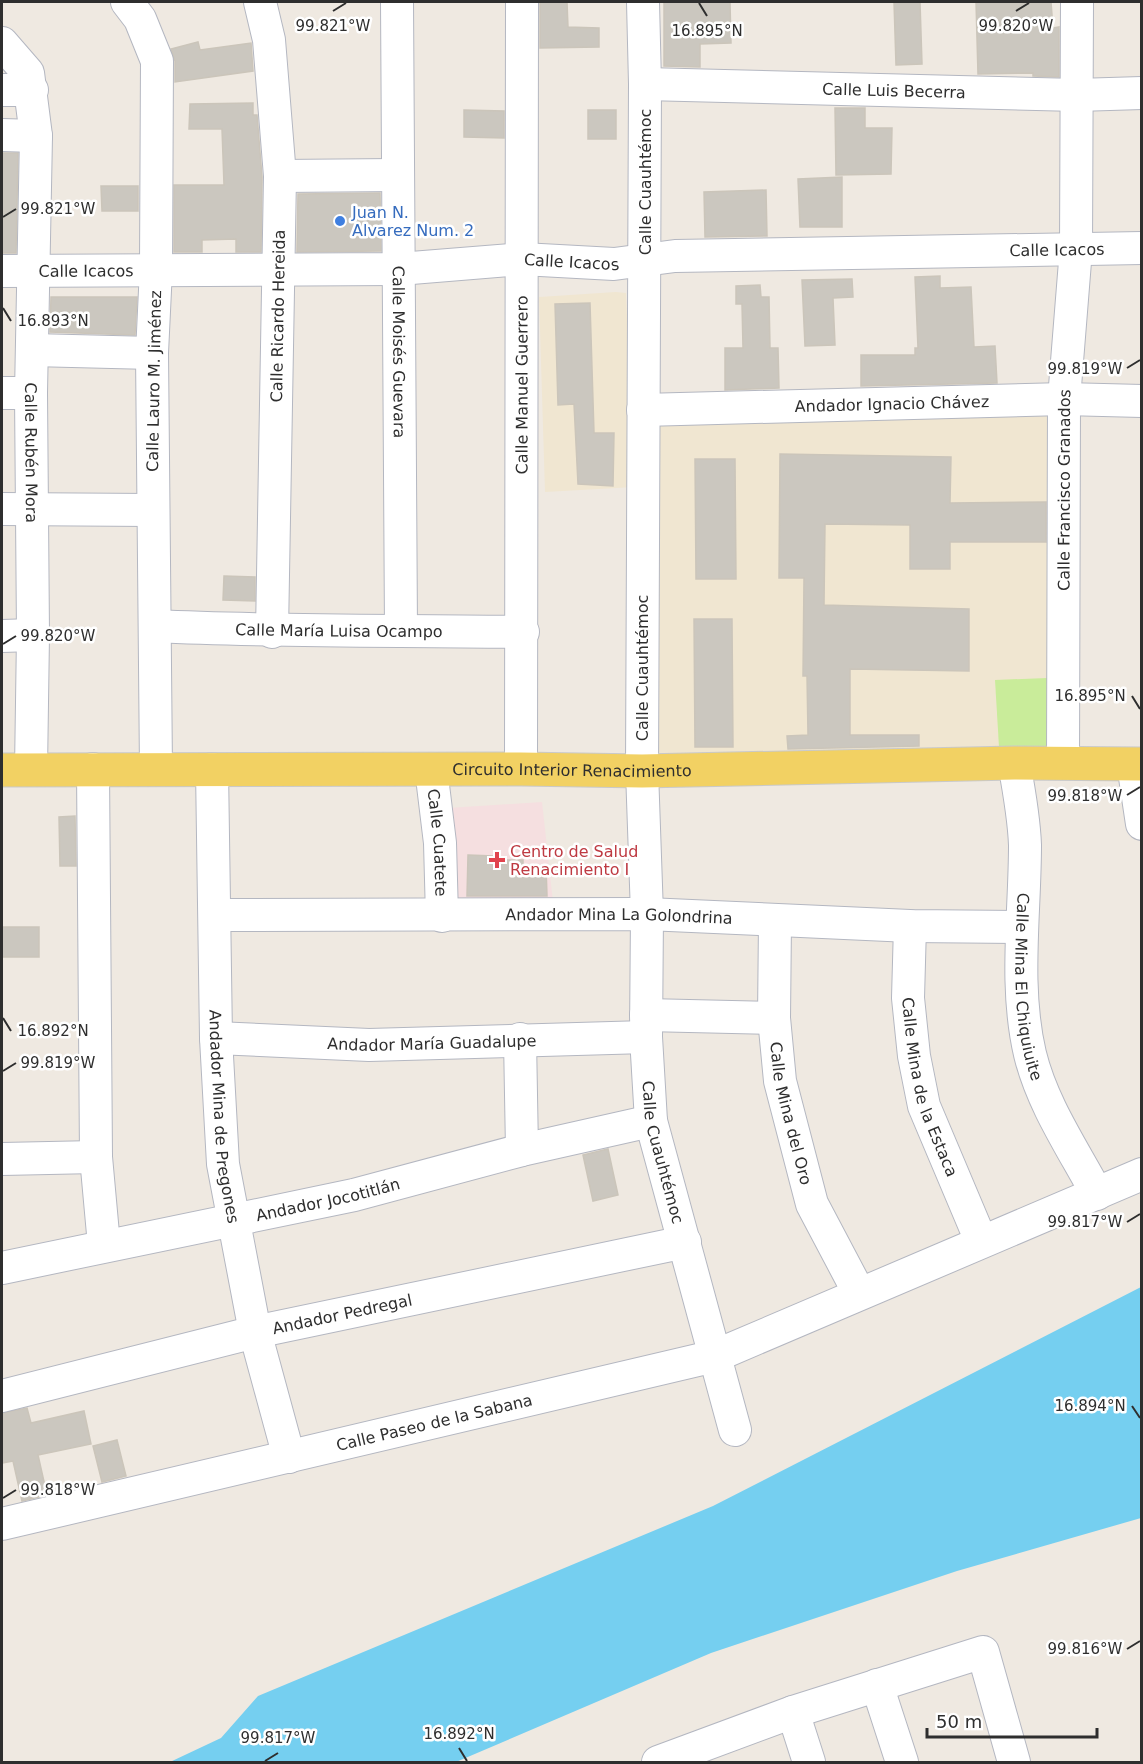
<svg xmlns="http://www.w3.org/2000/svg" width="1143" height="1764" font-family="'DejaVu Sans',sans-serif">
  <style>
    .education { fill: #f0e6d1 }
    .medical { fill: #f5dfe0 }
    .pitch { fill: #c9ec9a }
    .water { fill: #75cff0 }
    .building { fill: #cbc7bf; stroke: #cbc5ba; stroke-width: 1.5 }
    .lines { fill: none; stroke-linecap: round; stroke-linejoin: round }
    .minor-casing { stroke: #b4b7c1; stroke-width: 34 }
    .major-casing { stroke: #c9c9c9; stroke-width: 35 }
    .minor { stroke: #fff; stroke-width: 32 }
    .major { stroke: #f2d163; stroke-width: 33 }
    .ticks { fill: none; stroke: #2e2e2e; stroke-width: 2 }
    .shop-dot { fill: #3f7fe0; stroke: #fff; stroke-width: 2 }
    .health-dot { fill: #e0444e; stroke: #fff; stroke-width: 2 }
    .labels { text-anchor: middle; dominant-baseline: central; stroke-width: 5; stroke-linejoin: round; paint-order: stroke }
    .street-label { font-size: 16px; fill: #2e2e2e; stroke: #fff }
    .shop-label { font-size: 16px; fill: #366cbe; stroke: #fff; text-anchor: start }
    .health-label { font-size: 16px; fill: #be3a42; stroke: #fff; text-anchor: start }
    .ticks-label { font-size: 15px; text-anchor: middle; fill: #2e2e2e; stroke: #fff; stroke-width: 5; stroke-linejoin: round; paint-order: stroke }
  </style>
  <rect width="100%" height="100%" fill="#efe9e1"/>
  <path class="education" d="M 616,292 L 626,293 L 634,487 L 545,492 L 539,297 Z
    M 1058,406 L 1059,748 L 649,761 L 654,419 Z"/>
  <path class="medical" d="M 542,802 L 554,911 L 443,911 L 448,808 Z"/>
  <path class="pitch" d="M 1047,678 L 1047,746 L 999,747 L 995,680 Z"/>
  <path class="water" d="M 1141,1287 L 1141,1518 L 957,1571 L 711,1653 L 456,1762 L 170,1762 L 221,1738 L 258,1696 L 713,1506 Z"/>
  <path class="building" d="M 540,2 L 567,2 L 568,27 L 599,28 L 599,47 L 540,48 Z
    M 664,2 L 730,2 L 731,43 L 700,44 L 700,67 L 664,66 Z
    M 894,2 L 920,2 L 922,64 L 896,65 Z
    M 976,2 L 1051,2 L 1053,28 L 1059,27 L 1059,77 L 1033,76 L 1033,73 L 978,74 Z
    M 198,42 L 200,50 L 251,43 L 253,71 L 175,82 L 175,61 L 171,49 Z
    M 253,103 L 253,115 L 257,115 L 262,177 L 261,252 L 236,252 L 236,239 L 202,240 L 202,252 L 174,252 L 174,185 L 224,185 L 222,129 L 189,129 L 190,104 Z
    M 835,108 L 865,108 L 865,128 L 892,128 L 891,174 L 836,175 Z
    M 464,110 L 504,111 L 504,138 L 464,137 Z
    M 588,110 L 616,110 L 616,139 L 588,139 Z
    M 2,153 L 18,153 L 16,253 L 2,253 Z
    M 842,177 L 842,227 L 800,227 L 798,179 Z
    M 101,186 L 138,186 L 138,211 L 102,211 Z
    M 766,190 L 767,236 L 705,237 L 704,192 Z
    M 380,193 L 381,251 L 297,252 L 298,194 Z
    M 940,276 L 940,288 L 971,287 L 974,347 L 995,346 L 997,383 L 861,386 L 861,355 L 915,355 L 915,348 L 918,348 L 915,277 Z
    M 852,279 L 853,297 L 833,298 L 835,345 L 805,346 L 802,280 Z
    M 760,285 L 761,297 L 769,297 L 770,348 L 778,348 L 779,388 L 725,390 L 725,348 L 743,348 L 742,304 L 736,304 L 736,286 Z
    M 51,297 L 137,297 L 135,335 L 50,332 Z
    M 590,303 L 594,433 L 614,433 L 613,486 L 578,484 L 574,404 L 558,405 L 555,304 Z
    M 780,454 L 951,457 L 950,503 L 1046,502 L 1046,542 L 950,542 L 950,569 L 910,569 L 910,525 L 825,524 L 824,605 L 969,609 L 969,671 L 850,669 L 850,735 L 919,735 L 919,746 L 788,749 L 787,736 L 808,735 L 807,676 L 803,676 L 804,578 L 779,578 Z
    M 695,459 L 735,459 L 736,579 L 696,579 Z
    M 224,576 L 255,577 L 255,601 L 223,600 Z
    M 694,619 L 732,619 L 733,747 L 695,747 Z
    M 75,816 L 76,866 L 60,866 L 59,817 Z
    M 468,855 L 494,856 L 494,860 L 523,860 L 523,867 L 546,866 L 547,896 L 467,896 Z
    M 2,927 L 39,927 L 39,957 L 2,957 Z
    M 608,1149 L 618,1195 L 593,1201 L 583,1155 Z
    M 27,1408 L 31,1423 L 84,1411 L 91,1444 L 38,1455 L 47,1495 L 22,1501 L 13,1461 L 2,1463 L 2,1413 Z
    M 117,1440 L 126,1476 L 102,1482 L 93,1446 Z"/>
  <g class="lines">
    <g class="minor-casing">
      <g id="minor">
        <path d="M 127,2 L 140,19 L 157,61 L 156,269 L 152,353 L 156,769"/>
        <path d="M 260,2 L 269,40 L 280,176 L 272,632"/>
        <path id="s1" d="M 397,2 L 401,630"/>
        <path id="s2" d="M 643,2 L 645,84 L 642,771 L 647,914 L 646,1037 L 651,1121 L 735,1430"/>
        <path id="s3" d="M 2,43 L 28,73 L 36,136 L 31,393 L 33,635 L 31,770"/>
        <path id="s4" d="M 645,84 L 1077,95 L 1142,93"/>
        <path d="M 2,90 L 32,90"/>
        <path d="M 2,135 L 36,136"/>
        <path d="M 280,176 L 396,175"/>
        <path id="s5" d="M 2,271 L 399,269 L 522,259 L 614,264 L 675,256 L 1142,248"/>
        <path d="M 32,350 L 152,353"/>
        <path d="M 2,393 L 31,393"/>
        <path id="s6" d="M 643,410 L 1064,399 L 1142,401"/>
        <path d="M 2,509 L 152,510"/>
        <path id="s7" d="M 155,626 C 278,632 400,630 523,632"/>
        <path d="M 2,636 L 33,635"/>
        <path id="s8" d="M 1014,763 C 1019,790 1024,818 1025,845 C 1025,914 1014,986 1030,1054 C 1042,1104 1073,1149 1097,1194"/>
        <path id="s9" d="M 1063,763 L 1064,399 L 1076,249 L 1077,2"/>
        <path d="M 1133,764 L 1142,824"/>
        <path d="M 93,769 L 96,1157 L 104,1245"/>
        <path id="s10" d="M 212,769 L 216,1038 L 223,1164 L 255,1332 L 289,1457"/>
        <path id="s11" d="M 431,769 L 440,843 L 442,916"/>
        <path id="s12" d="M 521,769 L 522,2"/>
        <path id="s13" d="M 215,915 L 647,914 L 910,926 L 1021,927"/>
        <path id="s14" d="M 775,921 L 774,1018 L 780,1081 L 812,1204 L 859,1293"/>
        <path id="s15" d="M 910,926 L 908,998 L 914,1056 L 924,1106 L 981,1241"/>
        <path d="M 646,1015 L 774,1018"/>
        <path id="s16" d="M 216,1038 L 369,1045 L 646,1037"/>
        <path d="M 520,1039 L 522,1150"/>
        <path d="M 2,1159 L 96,1157"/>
        <path id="s17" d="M 2,1268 L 354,1195 L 522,1150 L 651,1121"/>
        <path id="s18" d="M 2,1396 L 255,1332 L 685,1242"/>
        <path id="s19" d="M 2,1524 L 715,1356 L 1142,1174"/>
        <path d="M 877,1685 L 902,1762"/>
        <path d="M 793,1712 L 809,1762"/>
        <path d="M 658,1762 L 793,1712 L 983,1652 L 1014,1762"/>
      </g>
    </g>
    <g class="major-casing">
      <g id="major">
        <path id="s20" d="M 2,770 L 521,769 L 642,771 L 1014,763 L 1142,764"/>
      </g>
    </g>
    <use href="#minor" class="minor"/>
    <use href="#major" class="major"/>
  </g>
  <path class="ticks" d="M 699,3 L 707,16M 333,11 L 346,3M 1016,11 L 1029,3M 3,217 L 16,209M 3,308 L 11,321M 1127,368 L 1140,360M 3,644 L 16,636M 1132,696 L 1140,709M 1127,795 L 1140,787M 3,1018 L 11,1031M 3,1071 L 16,1063M 1127,1222 L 1140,1214M 1132,1406 L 1140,1418M 3,1498 L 16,1490M 1127,1649 L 1140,1641M 459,1748 L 467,1761M 265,1761 L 278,1753"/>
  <circle class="shop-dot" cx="340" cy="221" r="6"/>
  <path class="health-dot" d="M494 851h6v6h6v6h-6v6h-6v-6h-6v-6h6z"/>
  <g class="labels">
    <g class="street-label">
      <text stroke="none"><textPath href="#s4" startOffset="249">Calle Luis Becerra</textPath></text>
      <text transform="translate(645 182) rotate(-90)">Calle Cuauhtémoc</text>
      <text stroke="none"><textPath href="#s5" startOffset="1056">Calle Icacos</textPath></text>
      <text stroke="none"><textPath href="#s5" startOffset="570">Calle Icacos</textPath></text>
      <text stroke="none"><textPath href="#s5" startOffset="84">Calle Icacos</textPath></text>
      <text transform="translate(278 316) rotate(-89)">Calle Ricardo Hereida</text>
      <text stroke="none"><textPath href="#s1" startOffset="350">Calle Moisés Guevara</textPath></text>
      <text transform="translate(154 381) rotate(-89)">Calle Lauro M. Jiménez</text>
      <text stroke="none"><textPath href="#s12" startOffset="384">Calle Manuel Guerrero</textPath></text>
      <text stroke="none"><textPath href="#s6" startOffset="249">Andador Ignacio Chávez</textPath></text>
      <text stroke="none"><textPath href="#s3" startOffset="420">Calle Rubén Mora</textPath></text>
      <text stroke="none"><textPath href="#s9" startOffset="273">Calle Francisco Granados</textPath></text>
      <text stroke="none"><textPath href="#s7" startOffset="184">Calle María Luisa Ocampo</textPath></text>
      <text transform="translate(642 668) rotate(-90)">Calle Cuauhtémoc</text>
      <text stroke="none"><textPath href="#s20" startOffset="570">Circuito Interior Renacimiento</textPath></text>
      <text stroke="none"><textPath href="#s11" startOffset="74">Calle Cuatete</textPath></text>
      <text stroke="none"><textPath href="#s13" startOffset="404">Andador Mina La Golondrina</textPath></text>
      <text stroke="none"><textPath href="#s8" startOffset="225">Calle Mina El Chiquiuite</textPath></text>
      <text stroke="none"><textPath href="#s16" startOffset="216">Andador María Guadalupe</textPath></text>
      <text stroke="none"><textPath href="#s15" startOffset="164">Calle Mina de la Estaca</textPath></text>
      <text stroke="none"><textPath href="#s14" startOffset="194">Calle Mina del Oro</textPath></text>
      <text stroke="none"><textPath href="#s10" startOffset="348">Andador Mina de Pregones</textPath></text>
      <text stroke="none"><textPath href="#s2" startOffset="1152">Calle Cuauhtémoc</textPath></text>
      <text stroke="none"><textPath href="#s17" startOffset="333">Andador Jocotitlán</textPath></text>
      <text stroke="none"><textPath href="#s18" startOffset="350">Andador Pedregal</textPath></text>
      <text stroke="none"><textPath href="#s19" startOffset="444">Calle Paseo de la Sabana</textPath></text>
    </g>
    <g class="shop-label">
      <text x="352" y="212">Juan N.<tspan x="352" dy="18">Alvarez Num. 2</tspan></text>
    </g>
    <g class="health-label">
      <text x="510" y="851">Centro de Salud<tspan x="510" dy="18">Renacimiento I</tspan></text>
    </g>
  </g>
  <g class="ticks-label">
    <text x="333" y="31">99.821°W</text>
    <text x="1016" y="31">99.820°W</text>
    <text x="707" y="36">16.895°N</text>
    <text x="58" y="214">99.821°W</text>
    <text x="53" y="326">16.893°N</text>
    <text x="1085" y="374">99.819°W</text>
    <text x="58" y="641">99.820°W</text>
    <text x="1090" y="701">16.895°N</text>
    <text x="1085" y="801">99.818°W</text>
    <text x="53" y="1036">16.892°N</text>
    <text x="58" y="1068">99.819°W</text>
    <text x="1085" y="1227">99.817°W</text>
    <text x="1090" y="1411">16.894°N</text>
    <text x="58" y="1495">99.818°W</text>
    <text x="1085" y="1654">99.816°W</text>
    <text x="459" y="1739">16.892°N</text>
    <text x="278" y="1743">99.817°W</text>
  </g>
  <rect width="1143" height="1764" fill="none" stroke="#2e2e2e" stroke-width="6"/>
  <path d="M927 1728v9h170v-9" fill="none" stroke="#2e2e2e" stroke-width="3"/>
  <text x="936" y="1728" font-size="18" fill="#2e2e2e" stroke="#ffffff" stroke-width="4.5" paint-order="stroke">50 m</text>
</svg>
